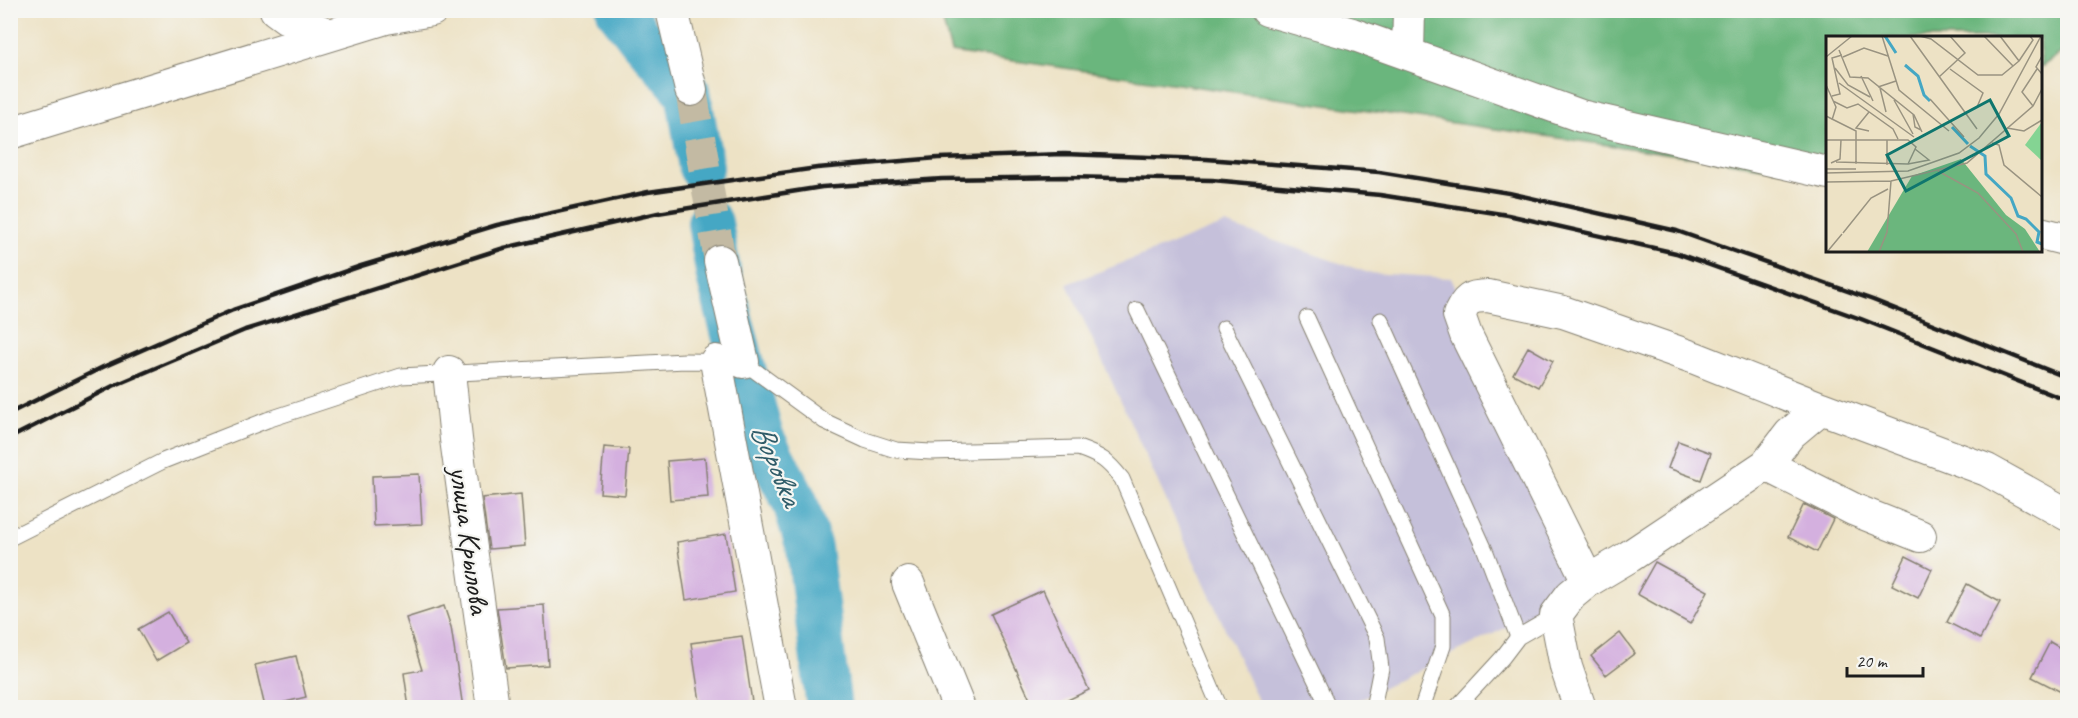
<svg xmlns="http://www.w3.org/2000/svg" width="2078" height="718" font-family="Caveat,sans-serif">
  <style>
    .industrial { fill: #c5c0da }
    .forest { fill: #6bb67d; stroke: #44694c; stroke-width: 1.5 }
    .lines { fill: none; stroke-linecap: round; stroke-linejoin: round }
    .river { stroke: #44a7c4; stroke-width: 46 }
    .building { fill: #d4b0df }
    .minor-tunnel { stroke: #c3baa3; stroke-width: 32; stroke-dasharray: 32 16; stroke-linecap: butt }
    .service-casing { stroke: #847f70; stroke-width: 17 }
    .minor-casing { stroke: #847f70; stroke-width: 34 }
    .service { stroke: #fff; stroke-width: 15 }
    .minor { stroke: #fff; stroke-width: 32 }
    .rail { stroke: #1c1c1c; stroke-width: 4.5 }
    .labels { text-anchor: middle; dominant-baseline: central; stroke-width: 4.5; stroke-linejoin: round; paint-order: stroke }
    .street-label { font-size: 30px; fill: #1c1c1c; stroke: #f6f6f2 }
    .water-label { font-size: 32px; font-style: italic; fill: #2e5b68; stroke: #f6f6f2 }
    .inset-river { fill: none; stroke: #44a7c4; stroke-width: 3 }
    .inset-road { fill: none; stroke: #999381; stroke-width: 1.5 }
    .view { fill: #0f766e; fill-opacity: 0.15; stroke: #0f766e; stroke-width: 3 }
    .inset-edge { fill: none; stroke: #1c1c1c; stroke-width: 3 }
  </style>
  <rect width="100%" height="100%" fill="#f6f6f2"/>
  <filter id="ink" filterUnits="userSpaceOnUse"><feTurbulence type="fractalNoise" baseFrequency=".0167" numOctaves="2"/><feDisplacementMap in="SourceGraphic" scale="12" xChannelSelector="R" yChannelSelector="G"/><feConvolveMatrix kernelMatrix="1 2 1 2 8 2 1 2 1" color-interpolation-filters="sRGB"/></filter>
  <filter id="wash" filterUnits="userSpaceOnUse"><feTurbulence type="fractalNoise" baseFrequency=".008" numOctaves="4" result="noise"/><feDisplacementMap in="SourceGraphic" scale="24" xChannelSelector="R" yChannelSelector="G"/><feGaussianBlur stdDeviation="1.35" result="paint"/><feColorMatrix in="noise" values="0 0 0 0 0 0 0 0 0 0 0 0 0 0 0 0 0 1.4 0 .05"/><feComposite in="paint" operator="in"/></filter>
  <g filter="url(#wash)">
    <rect width="100%" height="100%" fill="#ede2c5"/>
    <path class="industrial" d="M 1225,224 L 1369,273 L 1451,278 L 1589,587 L 1344,707 L 1261,707 L 1067,284 Z"/>
    <path class="forest" d="M 2067,10 L 2068,48 L 2041,67 L 2040,38 L 1828,38 L 1827,176 L 951,52 L 940,11 Z"/>
    <g class="lines">
      <path class="river" d="M 619,10 L 642,40 L 688,92 L 701,167
        M 710,223 L 719,277 L 761,437 L 795,502 L 809,548 L 829,708"/>
    </g>
    <g id="blocks">
      <path class="building" d="M 1528,347 L 1553,361 L 1538,387 L 1513,374 Z
        M 1678,441 L 1711,453 L 1701,480 L 1668,468 Z
        M 604,447 L 629,449 L 625,495 L 600,493 Z
        M 705,458 L 708,497 L 670,500 L 667,461 Z
        M 419,474 L 422,524 L 374,526 L 372,476 Z
        M 521,494 L 525,546 L 489,549 L 482,498 Z
        M 1804,504 L 1833,519 L 1817,552 L 1788,537 Z
        M 726,534 L 735,592 L 686,600 L 677,542 Z
        M 1906,556 L 1932,569 L 1918,598 L 1892,585 Z
        M 1655,562 L 1708,591 L 1690,624 L 1637,594 Z
        M 1967,584 L 2000,602 L 1980,639 L 1947,622 Z
        M 1043,590 L 1089,690 L 1051,708 L 1034,708 L 991,614 Z
        M 544,605 L 548,665 L 506,668 L 497,608 Z
        M 444,606 L 451,627 L 463,708 L 409,708 L 404,673 L 422,670 L 406,618 Z
        M 168,612 L 186,643 L 156,661 L 138,629 Z
        M 1620,633 L 1635,653 L 1606,675 L 1591,656 Z
        M 742,636 L 752,702 L 701,708 L 691,643 Z
        M 2050,642 L 2067,652 L 2067,695 L 2032,677 Z
        M 296,656 L 306,697 L 265,707 L 255,665 Z"/>
    </g>
  </g>
  <g filter="url(#ink)">
    <use href="#blocks" fill-opacity="0" stroke="#847f70" stroke-width="1.5"/>
    <g class="lines">
      <path class="minor-tunnel" d="M 691,90 L 720,261"/>
      <g class="service-casing">
        <path id="service" d="M 1137,310 L 1329,708
          M 1307,318 L 1443,616 L 1443,646 L 1422,708
          M 1381,320 L 1485,550 L 1518,637
          M 1224,328 L 1377,638 L 1381,668 L 1373,708
          M 10,538 L 163,461 L 267,420 L 401,376 L 685,361 L 743,362 L 824,421 L 865,440 L 896,450 L 931,452 L 1078,448 C 1101,456 1107,460 1122,479 L 1220,708
          M 1456,708 L 1502,658 L 1518,637 L 1556,615"/>
      </g>
      <g class="minor-casing">
        <path id="minor" d="M 276,10 L 287,18 L 330,35
          M 672,10 L 691,90
          M 1267,10 L 1352,34 L 1581,116 L 1828,173
          M 1408,54 L 1409,10
          M 10,133 L 386,18 L 432,10
          M 2040,233 L 2068,240
          M 720,261 L 743,362
          M 716,361 L 781,708
          M 449,372 L 456,439 L 493,708
          M 1766,465 L 1855,510 L 1920,536
          M 1588,581 L 1466,335 L 1459,315 C 1467,299 1469,296 1488,296 L 1563,312 L 1695,358 L 1821,408
          M 908,583 L 959,708
          M 1580,708 L 1566,667 L 1556,615 L 1571,595 L 1588,581 L 1630,556 L 1766,465 L 1790,434 L 1821,408 L 1987,470 L 2068,515"/>
      </g>
      <use href="#service" class="service"/>
      <use href="#minor" class="minor"/>
      <path class="rail" d="M 10,413 L 103,367 L 233,310 L 361,266 L 497,225 L 648,192 L 817,168 L 938,158 L 1064,154 L 1206,159 L 1379,172 L 1509,193 L 1677,231 L 1873,300 L 2068,378
        M 10,438 L 113,386 L 245,330 L 504,248 L 658,213 L 822,187 L 942,179 L 1066,177 L 1212,180 L 1380,195 L 1508,215 L 1676,253 L 1861,319 L 2068,401"/>
    </g>
  </g>
  <g class="labels">
    <g class="street-label">
      <text transform="translate(470 540) rotate(82)">улица Крылова</text>
    </g>
    <g class="water-label">
      <text transform="translate(777 464) rotate(67)">Воровка</text>
    </g>
  </g>
  <g transform="translate(1826 36)">
    <rect width="216" height="216" fill="#ede2c5"/>
    <path d="M 216,86 L 216,125 L 199,109 Z" fill="#84d493"/>
    <path d="M 135,123 L 180,179 L 199,193 L 214,216 L 41,216 L 86,140 Z" fill="#6bb67d"/>
    <path class="inset-river" d="M 59,0 L 70,17M 79,29 L 92,40 L 98,59 L 104,65M 126,91 L 142,108M 144,110 L 159,120 L 160,138 L 185,162 L 192,180 L 200,183 L 213,196 L 211,206 L 216,208"/>
    <path class="inset-road" d="M 56,0 L 73,54 L 123,95M 84,0 L 151,93M 94,0 L 105,3 L 152,39 L 176,39 L 187,30M 158,0 L 187,30 L 193,25 L 174,0M 13,14 L 24,41 L 42,42 L 88,79 L 96,96M 216,20 L 210,31 L 216,38M 0,21 L 26,0M 17,21 L 38,12 L 62,20M 193,25 L 207,4 L 204,0M 9,32 L 22,49 L 44,61M 124,33 L 157,57 L 151,71M 35,40 L 47,65M 113,41 L 139,17 L 124,0M 13,47 L 88,101M 0,49 L 10,71 L 6,84M 52,51 L 70,45M 54,52 L 60,76M 6,60 L 14,58 L 6,22 L 16,19M 104,63 L 138,101M 68,64 L 87,98M 7,65 L 21,72 L 32,68 L 67,93 L 72,103M 207,70 L 196,56 L 211,33M 87,78 L 89,91 L 95,94M 0,80 L 30,95 L 30,128M 181,92 L 198,95 L 216,84M 43,95 L 30,92 L 43,76M 0,104 L 82,104 L 90,111 L 82,128 L 10,126M 61,104 L 61,129M 166,107 L 173,109 L 178,129 L 216,161M 5,127 L 14,123 L 15,104M 82,128 L 103,124 L 89,113M 0,133 L 30,133M 112,135 L 152,157 L 190,198 L 197,216M 0,137 L 82,135 L 133,117 L 153,102 L 173,78 L 215,0M 0,146 L 65,145 L 141,127 L 207,70 L 216,53M 17,197 L 45,162 L 62,153M 1,216 L 16,198M 53,216 L 61,196 L 65,145"/>
    <path class="view" d="M 164,64 L 183,100 L 80,155 L 61,119 Z"/>
    <rect width="216" height="216" class="inset-edge"/>
  </g>
  <rect width="2078" height="718" fill="none" stroke="#f6f6f2" stroke-width="36"/>
  <path d="M1847 667v9h76v-9" fill="none" stroke="#1c1c1c" stroke-width="3"/>
  <text x="1856" y="667" font-size="18" fill="#1c1c1c" stroke="#f6f6f2" stroke-width="4.5" paint-order="stroke">20 m</text>
</svg>
